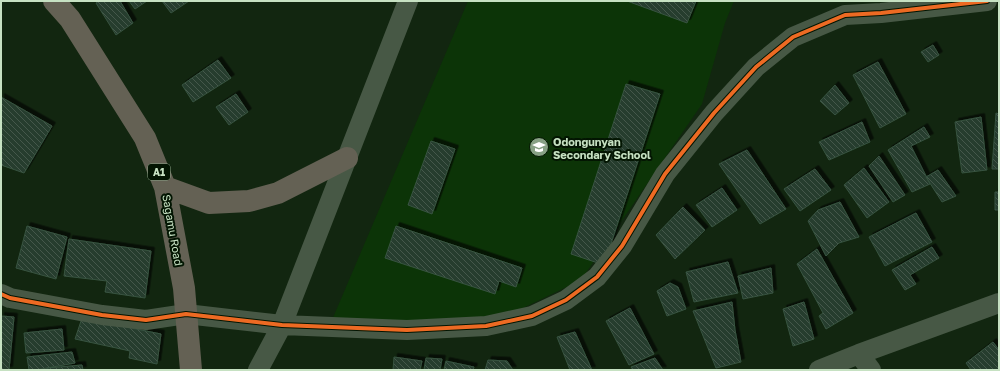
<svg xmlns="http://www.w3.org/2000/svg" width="1000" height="371" font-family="'Golos Text',sans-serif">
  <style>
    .built { fill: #0c3407 }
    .building { fill: url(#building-back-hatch); stroke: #375340; filter: url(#shadow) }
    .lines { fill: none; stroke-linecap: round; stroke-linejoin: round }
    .minor { stroke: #475845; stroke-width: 20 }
    .highway { stroke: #646154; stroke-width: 22 }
    .cycleway-casing { stroke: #031502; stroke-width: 6 }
    .cycleway { stroke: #ed6a23; stroke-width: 4 }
    .labels { text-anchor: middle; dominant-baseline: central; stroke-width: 4; stroke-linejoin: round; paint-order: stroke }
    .shield { fill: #031502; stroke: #8ca488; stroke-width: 1 }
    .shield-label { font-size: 10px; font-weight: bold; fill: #c6e1c2 }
    .poi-label { font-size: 11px; font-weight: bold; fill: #c6e1c2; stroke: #031502; text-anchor: start }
    .street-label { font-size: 11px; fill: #c6e1c2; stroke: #031502 }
  </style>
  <defs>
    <pattern id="building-back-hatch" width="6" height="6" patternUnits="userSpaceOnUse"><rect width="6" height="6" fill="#273d2e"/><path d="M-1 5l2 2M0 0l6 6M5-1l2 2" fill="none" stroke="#45594b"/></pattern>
    <filter id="shadow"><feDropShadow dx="3.5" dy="-3.5" stdDeviation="0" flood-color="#0009"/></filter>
  </defs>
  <rect width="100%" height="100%" fill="#122610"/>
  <path class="built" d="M 468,1 L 734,1 L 725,23 L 702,104 L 581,280 L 486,326 L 329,327 Z"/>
  <path class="building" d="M 99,1 L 120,1 L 133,23 L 116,35 L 96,3 Z
    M 129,1 L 147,1 L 135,9 Z
    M 162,1 L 189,1 L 171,13 Z
    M 627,1 L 696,1 L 687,23 Z
    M 933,45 L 939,55 L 928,62 L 921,52 Z
    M 218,60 L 231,78 L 193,102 L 182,85 Z
    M 878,62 L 906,114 L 880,128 L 853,75 Z
    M 626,84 L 660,94 L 604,265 L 571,254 Z
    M 835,85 L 849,103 L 835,115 L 820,101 Z
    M 236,94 L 248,112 L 229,125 L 216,107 Z
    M 1,97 L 52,126 L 24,173 L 1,165 Z
    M 996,113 L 999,114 L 999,169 L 992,169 Z
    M 981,117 L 987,170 L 962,173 L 955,122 Z
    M 862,122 L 870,142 L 829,160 L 819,142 Z
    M 924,127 L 930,137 L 911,146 L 930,184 L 912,192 L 888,150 Z
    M 431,141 L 455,149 L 432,214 L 408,205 Z
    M 747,150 L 786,209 L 760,224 L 719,164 Z
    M 879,156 L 905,195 L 893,202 L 869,166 Z
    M 864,168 L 889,202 L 867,218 L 844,185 Z
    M 815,169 L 831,190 L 800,211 L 784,189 Z
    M 938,170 L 956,196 L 942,202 L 926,177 Z
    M 722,188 L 737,210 L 712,227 L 696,205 Z
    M 995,192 L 999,192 L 999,210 L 995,210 Z
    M 840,202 L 859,237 L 839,243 L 826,256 L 808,221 L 818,210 Z
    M 683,207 L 705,230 L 675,259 L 656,235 Z
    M 916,213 L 932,242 L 885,266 L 869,237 Z
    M 27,226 L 67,237 L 56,279 L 16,268 Z
    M 396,226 L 522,268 L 516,287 L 499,281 L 495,294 L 385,258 Z
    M 69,239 L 151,251 L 145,298 L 105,292 L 107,281 L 64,276 Z
    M 932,247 L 939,258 L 910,275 L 916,284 L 905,290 L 892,270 Z
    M 817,249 L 853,313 L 826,329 L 819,316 L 823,313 L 797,264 Z
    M 728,262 L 738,293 L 694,302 L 686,272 Z
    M 771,268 L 773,293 L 743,299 L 738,276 Z
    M 670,283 L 678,287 L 686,309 L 667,316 L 657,291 Z
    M 732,302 L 735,330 L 741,362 L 716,368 L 693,311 Z
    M 804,302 L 814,339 L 793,346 L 783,309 Z
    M 630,308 L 654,354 L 629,365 L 606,321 Z
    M 1,316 L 14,317 L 9,370 L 1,370 Z
    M 82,318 L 161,334 L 157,364 L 129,358 L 130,351 L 75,339 Z
    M 62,329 L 64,350 L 26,353 L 24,333 Z
    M 575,332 L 592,370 L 570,370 L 557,337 Z
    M 993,342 L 999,350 L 999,370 L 971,370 L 966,363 Z
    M 72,352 L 75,363 L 36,370 L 29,370 L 27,357 Z
    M 394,357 L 422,361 L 420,370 L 393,370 Z
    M 426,358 L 442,359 L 440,370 L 424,370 Z
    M 655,358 L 663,370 L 633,370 L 631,367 Z
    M 488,360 L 507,361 L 513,370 L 485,370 Z
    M 446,361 L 474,367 L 473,370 L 444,370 Z
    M 82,365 L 83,370 L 47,370 L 47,368 Z"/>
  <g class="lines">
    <path class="minor" d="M 1,294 L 10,298 L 102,315 L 146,320 L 186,314 L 282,325 L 407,330 L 486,326 L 532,316 L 566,300 L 597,277 L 622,246 L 665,174 L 714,113 L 756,67 L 793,37 L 845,15 L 881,13 L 987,1
      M 859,354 L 871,370
      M 258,370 L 282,325 L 408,1
      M 819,370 L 859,354 L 999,303"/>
    <path class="highway" d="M 54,1 L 70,19 L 145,138 L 165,187 L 184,288 L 191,370
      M 165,187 L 209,203 L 249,201 L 278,193 L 347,158"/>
    <g class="cycleway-casing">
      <path id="cycleway" d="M 1,294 L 10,298 L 102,315 L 146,320 L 186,314 L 282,325 L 407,330 L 486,326 L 532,316 L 566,300 L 597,277 L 622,246 L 665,174 L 714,113 L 756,67 L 793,37 L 845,15 L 881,13 L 987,1"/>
    </g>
    <use href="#cycleway" class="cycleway"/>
  </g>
  <defs>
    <g id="school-disc" transform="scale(1)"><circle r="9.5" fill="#87a084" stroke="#031502"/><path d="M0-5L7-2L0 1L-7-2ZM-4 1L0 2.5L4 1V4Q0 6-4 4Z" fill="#fff"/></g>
  </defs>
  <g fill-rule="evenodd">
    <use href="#school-disc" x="539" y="147"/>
  </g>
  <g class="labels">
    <rect class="shield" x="148" y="164" width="22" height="16" rx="3"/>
    <g class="shield-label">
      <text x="159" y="172">A1</text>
    </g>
    <g class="poi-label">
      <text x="553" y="141">Odongunyan<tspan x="553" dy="13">Secondary School</tspan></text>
    </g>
    <g class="street-label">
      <text transform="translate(173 230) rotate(80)">Sagamu Road</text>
    </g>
  </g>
  <rect width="1000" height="371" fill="none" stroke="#c6e1c2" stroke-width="4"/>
</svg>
